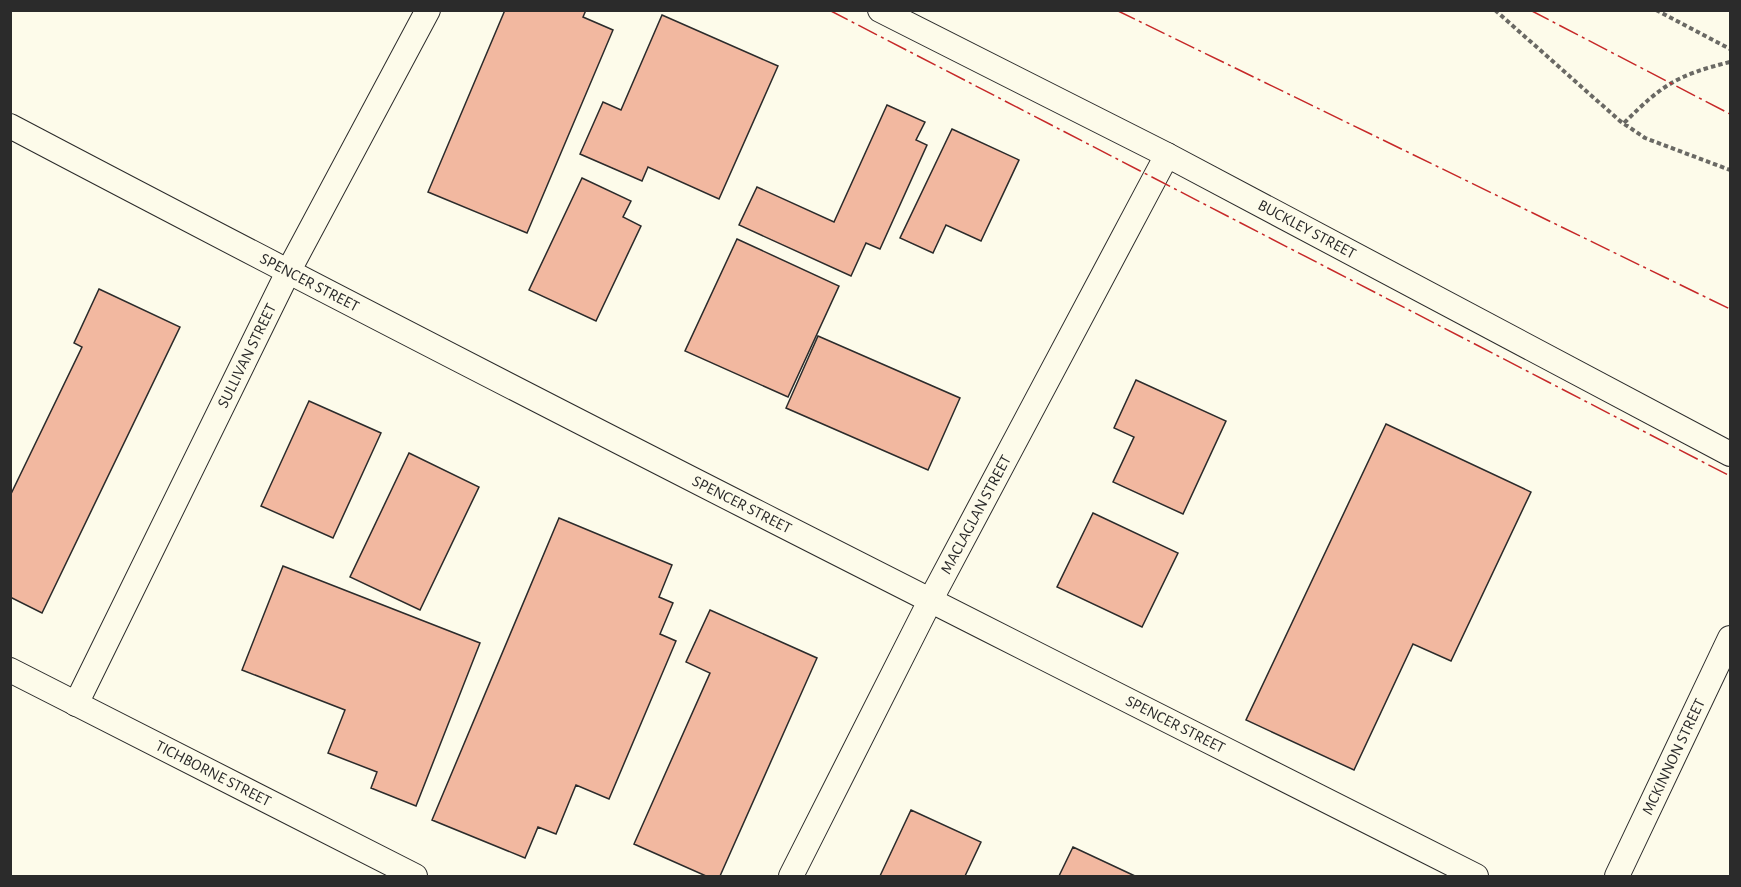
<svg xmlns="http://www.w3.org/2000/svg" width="1741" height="887" font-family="'Alegreya Sans',sans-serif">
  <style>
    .building { fill: #f2b8a0; stroke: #2b2b2b; stroke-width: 1.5 }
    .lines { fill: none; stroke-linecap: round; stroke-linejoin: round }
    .street-casing { stroke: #2b2b2b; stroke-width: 26 }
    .path { stroke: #6a6964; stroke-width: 4; stroke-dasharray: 4.5 3; stroke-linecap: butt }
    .street { stroke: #fdfbea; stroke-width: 24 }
    .power { stroke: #c62828; stroke-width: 1.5; stroke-dasharray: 21 4.5 3 4.5; stroke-linecap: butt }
    .labels { text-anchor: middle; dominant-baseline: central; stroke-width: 4.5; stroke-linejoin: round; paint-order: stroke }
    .street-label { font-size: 16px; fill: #2b2b2b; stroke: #fdfbea }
  </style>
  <rect width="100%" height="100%" fill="#fdfbea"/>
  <path class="building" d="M 505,10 L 586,10 L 583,17 L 613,30 L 527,233 L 428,192 Z
    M 662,15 L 778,66 L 719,199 L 648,167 L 642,181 L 580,154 L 603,102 L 621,110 Z
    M 887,105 L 925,122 L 916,140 L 927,145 L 880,249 L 866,243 L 851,276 L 739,225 L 757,187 L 834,222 Z
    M 952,129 L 1019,160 L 981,241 L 946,225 L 933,253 L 900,238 Z
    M 582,178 L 631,201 L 623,217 L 641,226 L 596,321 L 529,290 Z
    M 737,239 L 839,286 L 788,397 L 685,351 Z
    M 99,289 L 180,327 L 42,613 L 10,597 L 10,496 L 82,347 L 74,343 Z
    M 818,336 L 960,398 L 928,470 L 786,408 Z
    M 1136,380 L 1226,421 L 1183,514 L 1113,482 L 1134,437 L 1114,428 Z
    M 309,401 L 381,433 L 333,538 L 261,506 Z
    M 1386,424 L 1531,492 L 1451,661 L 1413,644 L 1354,770 L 1246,720 Z
    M 409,453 L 479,487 L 420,610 L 350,577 Z
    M 1093,513 L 1178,553 L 1142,627 L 1057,587 Z
    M 559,518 L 672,565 L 659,597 L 673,603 L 660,634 L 676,641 L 609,799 L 576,785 L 556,834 L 538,827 L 525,858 L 432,820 Z
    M 283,566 L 480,643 L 416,806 L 371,788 L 377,772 L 328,753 L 345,710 L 242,670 Z
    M 710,610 L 817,658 L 720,876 L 706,876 L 634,844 L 710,673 L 686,662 Z
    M 911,810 L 981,842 L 965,876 L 880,876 Z
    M 1073,847 L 1135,876 L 1059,876 Z"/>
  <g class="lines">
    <g class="street-casing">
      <g id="street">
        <path id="s1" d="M 880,10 L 1167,155 L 1730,454"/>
        <path id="s2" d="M 10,126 C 496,382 986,629 1476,876"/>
        <path id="s3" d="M 10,670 L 415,876"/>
        <path id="s4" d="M 76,704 L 288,272 L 428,10"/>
        <path id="s5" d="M 791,876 L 930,601 L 1167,155"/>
        <path id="s6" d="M 1617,876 L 1730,638"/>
      </g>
    </g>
    <path class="path" d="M 1495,10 L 1620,121 L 1645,138 L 1730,170
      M 1656,10 L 1730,49
      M 1624,123 C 1662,85 1677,75 1730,62"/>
    <use href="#street" class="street"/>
    <path class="power" d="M 829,10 L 1730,476
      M 1116,10 L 1730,309
      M 1530,10 L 1730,114"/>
  </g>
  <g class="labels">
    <g class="street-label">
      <text stroke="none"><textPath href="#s1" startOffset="480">BUCKLEY STREET</textPath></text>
      <text stroke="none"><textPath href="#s2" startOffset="338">SPENCER STREET</textPath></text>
      <text stroke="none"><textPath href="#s4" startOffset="388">SULLIVAN STREET</textPath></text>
      <text stroke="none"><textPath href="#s2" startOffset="824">SPENCER STREET</textPath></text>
      <text stroke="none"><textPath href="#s5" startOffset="406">MACLAGLAN STREET</textPath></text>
      <text stroke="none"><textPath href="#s2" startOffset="1310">SPENCER STREET</textPath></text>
      <text stroke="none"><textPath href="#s6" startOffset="132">MCKINNON STREET</textPath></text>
      <text stroke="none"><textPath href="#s3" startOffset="228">TICHBORNE STREET</textPath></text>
    </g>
  </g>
  <rect width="1741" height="887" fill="none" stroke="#2b2b2b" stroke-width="24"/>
</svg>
